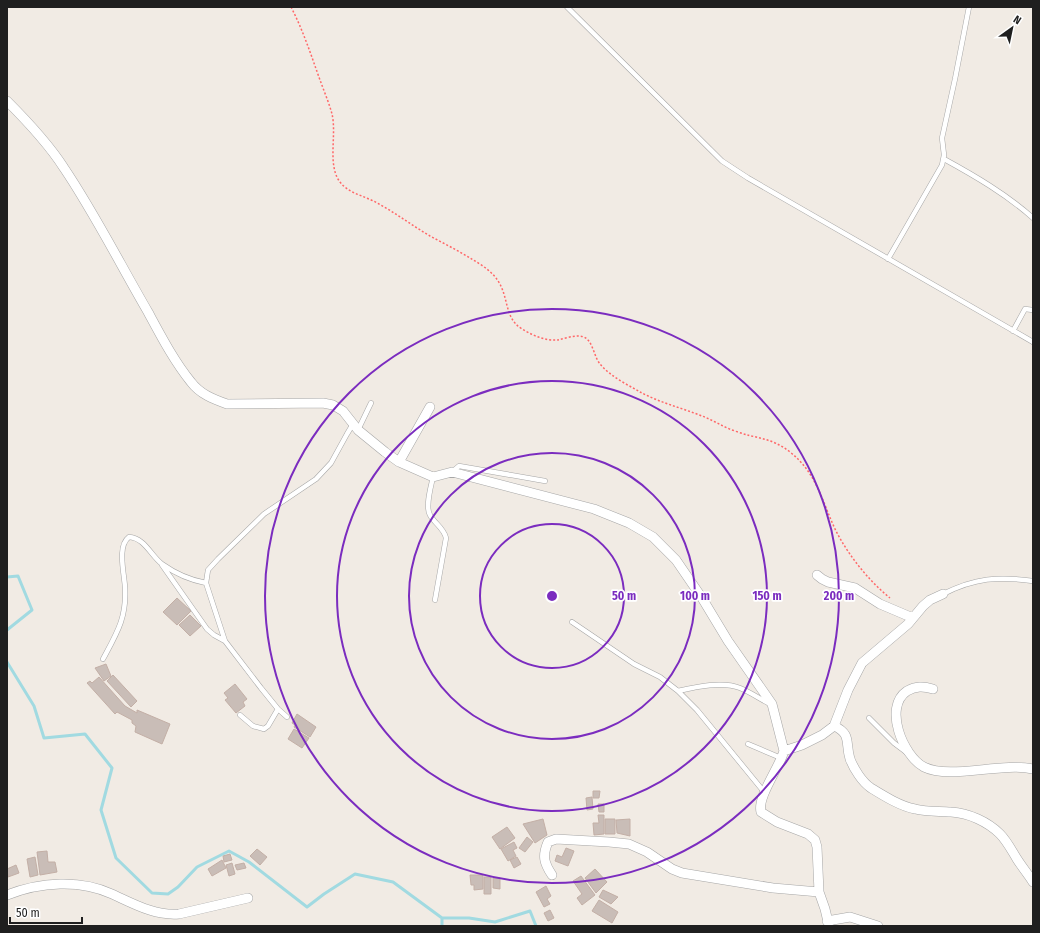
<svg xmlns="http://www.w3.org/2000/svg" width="1040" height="933" font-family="'Fira Sans Condensed',sans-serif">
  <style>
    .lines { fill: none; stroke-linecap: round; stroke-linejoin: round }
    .stream { stroke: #a1dae1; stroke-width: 3 }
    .building { fill: #c9bdb7; stroke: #c3afa6 }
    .lane-casing { stroke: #a6a6a6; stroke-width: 5.5 }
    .street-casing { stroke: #a6a6a6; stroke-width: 10 }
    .path { stroke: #ff6768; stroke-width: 1.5; stroke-dasharray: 2 2; stroke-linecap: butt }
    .lane { stroke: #fff; stroke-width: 4.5 }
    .street { stroke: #fff; stroke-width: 9 }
    .ring { fill: none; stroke: #7b2cbf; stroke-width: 2 }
    .centre { fill: #7b2cbf; stroke: #fff; stroke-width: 2 }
    .ring-label { font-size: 12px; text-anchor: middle; font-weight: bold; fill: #7b2cbf; stroke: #fff; stroke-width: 3.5; stroke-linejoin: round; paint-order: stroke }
  </style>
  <rect width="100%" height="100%" fill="#f1ebe4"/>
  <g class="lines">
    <path class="stream" d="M 7,577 L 18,576 L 32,610 L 7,630
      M 7,662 L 34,706 L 44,738 L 85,734 L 112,768 L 101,810 L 116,858 L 152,893 L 168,894 L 178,887 L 197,867 L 229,851 L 249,862 L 307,907 L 324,894 L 355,874 L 393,882 L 442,918 L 442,926
      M 442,918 L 469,918 L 495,922 L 530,911 L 536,926"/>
  </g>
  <path class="building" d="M 177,598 L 191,611 L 177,625 L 163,612 Z
    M 190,615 L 201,626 L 190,636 L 179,625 Z
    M 106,664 L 111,676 L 104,681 L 95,668 Z
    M 113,675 L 137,701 L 131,707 L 107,681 Z
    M 99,677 L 125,706 L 137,713 L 137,710 L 170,724 L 162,744 L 135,732 L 136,726 L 132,723 L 132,720 L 117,712 L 115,714 L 87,683 L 90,681 L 92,683 Z
    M 235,684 L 247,699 L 243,702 L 245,706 L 236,713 L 225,700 L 228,698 L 224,693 Z
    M 297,714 L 316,727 L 310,737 L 294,727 L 295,725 L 292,723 Z
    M 294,729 L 309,738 L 302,748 L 288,739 Z
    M 593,791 L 600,791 L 599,798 L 593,798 Z
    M 592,797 L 593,809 L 587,810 L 586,798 Z
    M 598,804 L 604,804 L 604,812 L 599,812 Z
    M 598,815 L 604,815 L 604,834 L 594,835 L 593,823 L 599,823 Z
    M 543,819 L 547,835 L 535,843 L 523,824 Z
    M 605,819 L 615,819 L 615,834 L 605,834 Z
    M 630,819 L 630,836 L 617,833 L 616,820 Z
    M 507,827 L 515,838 L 500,849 L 492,837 Z
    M 527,837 L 533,842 L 525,852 L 519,848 Z
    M 514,842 L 517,848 L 513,850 L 516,856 L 508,861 L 501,849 Z
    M 566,848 L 574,851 L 568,866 L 555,861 L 557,855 L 562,857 Z
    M 257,849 L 267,857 L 260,865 L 250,856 Z
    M 47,851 L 48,862 L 55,862 L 57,872 L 40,875 L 37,852 Z
    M 230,854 L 232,860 L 224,862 L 223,856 Z
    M 35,857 L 38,875 L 30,877 L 27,859 Z
    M 517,857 L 521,864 L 514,868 L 510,860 Z
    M 222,860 L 226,868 L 212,876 L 208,869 Z
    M 232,863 L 235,874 L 229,876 L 226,865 Z
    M 244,863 L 246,868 L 237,870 L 235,865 Z
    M 16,865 L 19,873 L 8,877 L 7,869 Z
    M 595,869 L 607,882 L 596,893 L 585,878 Z
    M 470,875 L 483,875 L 483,889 L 474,890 L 474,885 L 471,885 Z
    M 581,876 L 595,895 L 582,905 L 577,898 L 582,894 L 573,881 Z
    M 484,877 L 491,877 L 491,894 L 484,894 Z
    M 493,878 L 500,878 L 500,889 L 493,888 Z
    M 546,886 L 551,896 L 547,899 L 550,904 L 544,907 L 536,892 Z
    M 603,890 L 618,897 L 611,904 L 599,897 Z
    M 599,900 L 618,912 L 612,923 L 592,911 Z
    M 550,910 L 554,918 L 548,921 L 544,913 Z"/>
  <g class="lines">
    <g class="lane-casing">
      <path id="lane" d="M 567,7 L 722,161 L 748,178 L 1033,342
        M 944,159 C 975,176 1006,194 1033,218
        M 888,259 L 942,165 L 944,155 L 942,138 L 955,79 L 969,7
        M 1013,331 L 1025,309 L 1033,310
        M 358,430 L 371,403
        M 452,472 L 459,466 L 545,481
        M 433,477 C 431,486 425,507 430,515 C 434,523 444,528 446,538 L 435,600
        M 162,565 L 207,629 L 214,635 L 225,641
        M 943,594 C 975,578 998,576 1033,581
        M 572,622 L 634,664 L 660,677 L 678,691 L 697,710 L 765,793
        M 103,659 C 117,633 127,617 125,587 C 124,572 117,546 129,537 C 145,538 151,556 162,564 C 176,574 190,580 206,583
        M 678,691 C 696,687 722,681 740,688 C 750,692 760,699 770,704
        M 240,715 L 253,726 L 264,729 L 268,726 L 278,709
        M 287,717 L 278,709 L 261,688 L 225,641 L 206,583 L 208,570 L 218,559 L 264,514 L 316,479 L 331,463 L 347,434 L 353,424
        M 869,718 L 894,743 L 906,752
        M 748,744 L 781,758"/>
    </g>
    <g class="street-casing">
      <path id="street" d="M 7,101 C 28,122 48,143 64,168 C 95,214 120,264 148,312 C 161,336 174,361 191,382 C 200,394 213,399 227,404 L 323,403 L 333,405 L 343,411 L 358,430 L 385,452 L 399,462 L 433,477 L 452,472 L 594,509 L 629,523 L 653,537 L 676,560 L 702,598 L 728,641 L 772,704 L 784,751 C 779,768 757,797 761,812 L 777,822 L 808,834 L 815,840 L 817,847 L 819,892 L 825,909 L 829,926
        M 399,462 L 430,407
        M 817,575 L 822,579 L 828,582 L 855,588 L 880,604 L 913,618
        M 933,689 C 923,686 916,686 907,691 C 883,707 903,756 924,767 C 950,780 1001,762 1033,769
        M 834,726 C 852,734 845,743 850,759 C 854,769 862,782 871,788 C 884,796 900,806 915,809 C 927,812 939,811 951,812 C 969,813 988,822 1000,834 C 1007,841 1012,851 1017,859 C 1022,867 1028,874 1033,882
        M 784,751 L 802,745 L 822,735 L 834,726 L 848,690 L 862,663 L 908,624 L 923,606 L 930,600 L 943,594
        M 552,875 C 544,863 542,856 548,842 L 556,839 L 609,842 L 629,844 L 647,852 L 672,869 L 682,873 L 773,888 L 819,892
        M 7,895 C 40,882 80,879 112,894 C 134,904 155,916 179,914 L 248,898
        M 827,921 L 850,917 L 878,926"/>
    </g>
    <path class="path" d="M 291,7 C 303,30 311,55 320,80 C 324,91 329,103 332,114 C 337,135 327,165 340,182 C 349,194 366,196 379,204 C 397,214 413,226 430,236 C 443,243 457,250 470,258 C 480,264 492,271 498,281 C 509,297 504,318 522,329 C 532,335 545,341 557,340 C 565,339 575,334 584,337 C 593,341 594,357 600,364 C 611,377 628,385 642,393 C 661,403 682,408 702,416 C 713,420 723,427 735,431 C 756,439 771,437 790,452 C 817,473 822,502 836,531 C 849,556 868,580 890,598"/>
    <use href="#lane" class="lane"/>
    <use href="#street" class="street"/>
  </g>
  <g class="ring">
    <circle cx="552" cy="596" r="72"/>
    <circle cx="552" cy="596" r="143"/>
    <circle cx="552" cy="596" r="215"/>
    <circle cx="552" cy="596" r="287"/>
  </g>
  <circle cx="552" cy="596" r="6" class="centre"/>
  <g class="ring-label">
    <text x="624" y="600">50 m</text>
    <text x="695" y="600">100 m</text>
    <text x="767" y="600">150 m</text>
    <text x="839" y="600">200 m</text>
  </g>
  <rect width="1040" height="933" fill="none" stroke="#1f1f1f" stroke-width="16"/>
  <g transform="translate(1012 28) rotate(33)" stroke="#ffffff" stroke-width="3" paint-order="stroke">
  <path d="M0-3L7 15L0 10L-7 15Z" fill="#1f1f1f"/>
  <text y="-6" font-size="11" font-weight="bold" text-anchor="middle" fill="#1f1f1f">N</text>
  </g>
  <path d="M10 917v6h72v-6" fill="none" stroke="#1f1f1f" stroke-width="2"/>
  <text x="16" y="917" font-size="12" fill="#1f1f1f" stroke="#ffffff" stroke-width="3" paint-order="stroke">50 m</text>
</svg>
